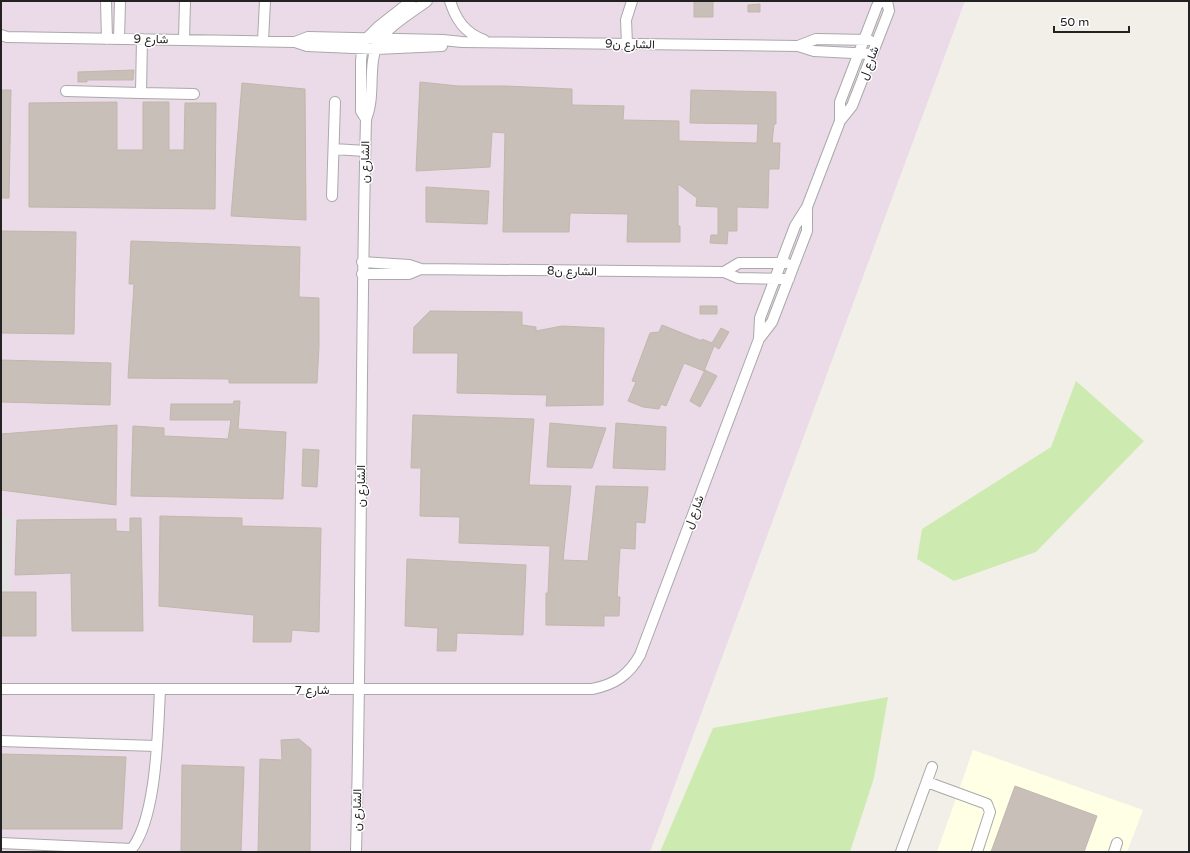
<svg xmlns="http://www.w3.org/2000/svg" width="1190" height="853" font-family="'Varela Round',Vazirmatn,sans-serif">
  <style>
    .industrial { fill: #ebdbe8 }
    .education { fill: #ffffe5 }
    .grass { fill: #cdebb0 }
    .parking { fill: #e2e2e2 }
    .building { fill: #c7bfb8; stroke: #c4b6ab }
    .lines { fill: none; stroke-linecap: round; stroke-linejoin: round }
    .minor-casing { stroke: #a9a9a9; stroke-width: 12 }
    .minor { stroke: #fff; stroke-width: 10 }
    .labels { text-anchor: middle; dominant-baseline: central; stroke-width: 3; stroke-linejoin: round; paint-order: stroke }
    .street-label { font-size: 12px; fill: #222; stroke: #fff }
  </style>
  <rect width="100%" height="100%" fill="#f2efe9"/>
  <path class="industrial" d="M 1,1 L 965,1 L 650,852 L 1,852 Z"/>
  <path class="education" d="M 973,750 L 1143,810 L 1127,852 L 937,852 Z"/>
  <path class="grass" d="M 1076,381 L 1144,441 L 1036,552 L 954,581 L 917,559 L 922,529 L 1051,447 Z
    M 888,697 L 874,778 L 850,852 L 660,852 L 713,728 Z"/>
  <path class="parking" d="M 1,516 L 12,518 L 10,592 L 1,591 Z"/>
  <path class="building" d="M 694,1 L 713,1 L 713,17 L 694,17 Z
    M 760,4 L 760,12 L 748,12 L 748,5 Z
    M 134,70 L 133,80 L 87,80 L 87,82 L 78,82 L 78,72 Z
    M 420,82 L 458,86 L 506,86 L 572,89 L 572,105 L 624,106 L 623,120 L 679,121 L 679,141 L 757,143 L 758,124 L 690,123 L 691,90 L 776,92 L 776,124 L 774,124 L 772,143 L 780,143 L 779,169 L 769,169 L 768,208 L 737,207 L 737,231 L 728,231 L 727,244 L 710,243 L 711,235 L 718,235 L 718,207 L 696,206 L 697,198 L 678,184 L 678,226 L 680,226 L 680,242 L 627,242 L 628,214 L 570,213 L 569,232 L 503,232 L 505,133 L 492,132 L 490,167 L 416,171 Z
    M 242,83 L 305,89 L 306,220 L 231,216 Z
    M 1,90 L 11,90 L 9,198 L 1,198 Z
    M 117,102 L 117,150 L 143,150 L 143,102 L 169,102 L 169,150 L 184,150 L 185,103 L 216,103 L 215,209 L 29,207 L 29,103 Z
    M 426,187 L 489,191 L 487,224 L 426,222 Z
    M 1,231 L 76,232 L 74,334 L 1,333 Z
    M 131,241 L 300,247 L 299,297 L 319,298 L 319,346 L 317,383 L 229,383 L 229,379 L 128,378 L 134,284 L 129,284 Z
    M 700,306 L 717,306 L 717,314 L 700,314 Z
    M 430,311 L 522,312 L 522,325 L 536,327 L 536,331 L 562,326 L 604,328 L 603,405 L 546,406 L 547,395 L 457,393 L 458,353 L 413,353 L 414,327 Z
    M 662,325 L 702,341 L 702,339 L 712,343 L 721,328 L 729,332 L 719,349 L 714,346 L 704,371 L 684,363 L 666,406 L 661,404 L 659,409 L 643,407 L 628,401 L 636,382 L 632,381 L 650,333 L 659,332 Z
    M 1,360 L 111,363 L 110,405 L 1,402 Z
    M 705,370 L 717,376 L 700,407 L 690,401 Z
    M 234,401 L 240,401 L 238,429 L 286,432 L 283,499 L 131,496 L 133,426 L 164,428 L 164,436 L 228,439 L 231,420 L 170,420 L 171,404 L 233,404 Z
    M 413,415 L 534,419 L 529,485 L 571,486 L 563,560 L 588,561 L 596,486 L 648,487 L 645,523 L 636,522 L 635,549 L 620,548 L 617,597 L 620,597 L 619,616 L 604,616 L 604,626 L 546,625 L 546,593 L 548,593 L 550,546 L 459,543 L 460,517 L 420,516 L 421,468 L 411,468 Z
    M 550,423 L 606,428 L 592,468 L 547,467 Z
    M 616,423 L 666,427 L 665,470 L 613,468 Z
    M 117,425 L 116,505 L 1,490 L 1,434 Z
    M 303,449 L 319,450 L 317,487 L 302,486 Z
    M 160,516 L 242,518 L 242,526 L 321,528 L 319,632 L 292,630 L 291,642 L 253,642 L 254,615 L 159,606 Z
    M 130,518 L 141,518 L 143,631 L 72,631 L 71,573 L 15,575 L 17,520 L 116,519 L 116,531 L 130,532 Z
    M 407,559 L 526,565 L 523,635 L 457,633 L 456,651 L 437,651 L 438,628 L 405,626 Z
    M 1,592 L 36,592 L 36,636 L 1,636 Z
    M 299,739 L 311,749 L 310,852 L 258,852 L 260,759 L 282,760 L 281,740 Z
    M 1,754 L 126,757 L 122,829 L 1,829 Z
    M 182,765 L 244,767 L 241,852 L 181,852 Z
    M 1015,786 L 1097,816 L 1084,852 L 991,852 Z"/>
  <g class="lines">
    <g class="minor-casing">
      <path id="minor" d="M 106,1 L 107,39
        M 450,1 C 456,20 465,33 484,40
        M 1,35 L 7,37 L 295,42 L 307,46 L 376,49 L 442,46
        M 119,39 L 120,1
        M 184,40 L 185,1
        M 263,41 L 265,1
        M 295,42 L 308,37 L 443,40 L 462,42 L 798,46 L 814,51 L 872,54
        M 627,44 L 626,20 L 632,1
        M 798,46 L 816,39 L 869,40
        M 66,91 L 141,93 L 142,39
        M 141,93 L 194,94
        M 366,119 L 361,111 L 361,61 L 363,42 L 378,27 L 411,1
        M 840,121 L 840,102 L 877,6 L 881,1
        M 334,149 L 365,151
        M 332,196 L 335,102
        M 362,262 L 409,265 L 421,269 L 724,272 L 738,278 L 789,279
        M 724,272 L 739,263 L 786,263
        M 362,274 L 409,274 L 421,269
        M 759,339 L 772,322 L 807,231 L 807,207
        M 1,689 L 592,689 C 614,685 629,675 640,655 L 759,339 L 760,318 L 795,226 L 807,207 L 840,121 L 852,106 L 889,11 L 887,1
        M 1,741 L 156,746
        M 927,782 L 987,804 L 990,812 L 977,852
        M 1,843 L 132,849
        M 129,852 C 157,823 158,730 160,689
        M 356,852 C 362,608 360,363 366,119 C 376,95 367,66 378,43 C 385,28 414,11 427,1
        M 901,852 L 932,767
        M 1114,852 L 1117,843"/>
    </g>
    <use href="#minor" class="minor"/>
  </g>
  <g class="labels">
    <g class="street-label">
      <text transform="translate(151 39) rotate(1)">شارع 9</text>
      <text transform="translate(630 44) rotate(1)">الشارع ن9</text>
      <text transform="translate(869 63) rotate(-69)">شارع ل</text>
      <text transform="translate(365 162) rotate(-89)">الشارع ن</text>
      <text transform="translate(572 271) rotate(1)">الشارع ن8</text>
      <text transform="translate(361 486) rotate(-90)">الشارع ن</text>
      <text transform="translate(694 512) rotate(-69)">شارع ل</text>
      <text x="312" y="690">شارع 7</text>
      <text transform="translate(357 810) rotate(-89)">الشارع ن</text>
    </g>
  </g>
  <rect width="1190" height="853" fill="none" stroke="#222222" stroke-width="4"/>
  <path d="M1054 26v6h75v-6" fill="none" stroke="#222222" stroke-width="2"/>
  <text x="1060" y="26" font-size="12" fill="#222222" stroke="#ffffff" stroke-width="3" paint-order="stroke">50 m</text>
</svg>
